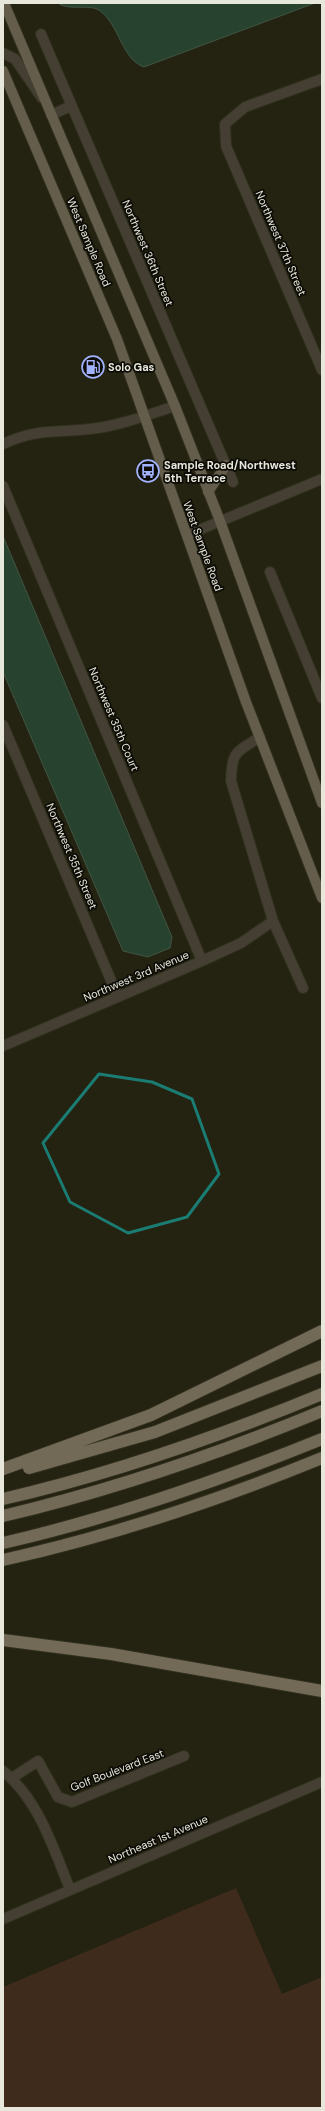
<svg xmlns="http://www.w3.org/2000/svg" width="325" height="2111" font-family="'DM Sans',sans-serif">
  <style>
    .green { fill: #5d372c }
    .water { fill: #2d6958; stroke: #658f7f }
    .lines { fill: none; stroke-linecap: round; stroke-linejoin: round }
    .minor-casing { stroke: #3f3e2c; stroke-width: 12 }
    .primary-casing { stroke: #3f3e2c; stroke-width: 12 }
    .motorway-casing { stroke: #3f3e2c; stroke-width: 14 }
    .minor { stroke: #6a635c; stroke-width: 10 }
    .primary { stroke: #b3a596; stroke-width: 10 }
    .motorway { stroke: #d0c0ad; stroke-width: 12 }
    .marked { fill: none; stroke: #1a7c73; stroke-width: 3; stroke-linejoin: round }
    .labels { text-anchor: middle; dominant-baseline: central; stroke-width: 3.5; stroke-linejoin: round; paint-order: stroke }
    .street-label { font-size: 11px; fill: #e7e7db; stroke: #0c0b05 }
    .poi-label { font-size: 11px; font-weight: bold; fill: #e7e7db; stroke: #0c0b05; text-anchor: start }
  </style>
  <rect width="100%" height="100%" fill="#242210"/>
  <path class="green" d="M 236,1888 L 282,1994 L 322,1977 L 322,2108 L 3,2108 L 3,1987 Z"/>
  <path class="water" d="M 58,3 L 315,3 L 144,67 C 121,59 120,25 99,10 C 90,4 67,11 58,3 Z
    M 3,536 L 172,937 L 170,948 L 148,957 L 123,951 L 3,672 Z"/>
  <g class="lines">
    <g class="minor-casing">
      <path id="minor" d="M 41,34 L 233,482
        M 3,53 L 15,59 L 42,98
        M 322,79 L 245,107 L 225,124 L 226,146 L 322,370
        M 51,115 L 71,106
        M 3,444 C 37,428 55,433 90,429 C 119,426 147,415 175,406
        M 3,486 L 202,961
        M 187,535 L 322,479
        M 270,572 L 322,698
        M 3,725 L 118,997
        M 260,737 C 235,753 232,751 231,781 L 273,921 L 303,988
        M 3,1046 L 202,961 L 241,943 L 273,921
        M 3,1771 C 39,1800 53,1848 70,1889
        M 12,1778 L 38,1761 L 58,1797 L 72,1802 L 184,1756
        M 3,1919 L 322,1782"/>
    </g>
    <g class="primary-casing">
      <path id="primary" d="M 4,3 L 175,406 L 220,521 L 322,803
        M 3,71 L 117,339 L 246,702 L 322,898
        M 208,492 L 226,465"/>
    </g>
    <g class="motorway-casing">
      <path id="motorway" d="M 29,1468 L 155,1432 L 322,1366
        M 3,1469 L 151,1415 L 322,1331
        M 3,1499 C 112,1474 218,1437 322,1394
        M 3,1516 C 113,1490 218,1454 322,1411
        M 3,1543 C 113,1518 218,1481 322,1439
        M 3,1560 C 112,1536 219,1500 322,1458
        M 3,1640 L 111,1654 L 322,1691"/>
    </g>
    <use href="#minor" class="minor"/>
    <use href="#primary" class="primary"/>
    <use href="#motorway" class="motorway"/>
  </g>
  <path d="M0 0H325V2111H0ZM 99,1074 L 152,1082 L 192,1099 L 219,1174 L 187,1217 L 128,1233 L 70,1202 L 43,1143 Z" fill="#242210" fill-opacity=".55" fill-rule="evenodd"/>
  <path class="marked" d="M 99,1074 L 152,1082 L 192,1099 L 219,1174 L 187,1217 L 128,1233 L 70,1202 L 43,1143 Z"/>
  <defs>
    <g id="fuel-ring" transform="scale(1.15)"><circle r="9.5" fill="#0c0b05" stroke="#a2b2fd" stroke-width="1.5"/><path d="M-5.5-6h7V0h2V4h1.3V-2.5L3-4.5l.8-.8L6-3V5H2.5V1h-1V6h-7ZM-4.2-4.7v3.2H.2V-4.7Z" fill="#a2b2fd"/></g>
    <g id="bus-ring" transform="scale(1.15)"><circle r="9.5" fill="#0c0b05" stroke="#a2b2fd" stroke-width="1.5"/><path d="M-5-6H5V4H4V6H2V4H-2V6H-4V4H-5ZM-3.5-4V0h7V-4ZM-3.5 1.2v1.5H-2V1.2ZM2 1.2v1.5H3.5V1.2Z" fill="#a2b2fd"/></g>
  </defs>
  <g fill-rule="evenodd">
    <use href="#fuel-ring" x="93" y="367"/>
    <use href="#bus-ring" x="148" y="471"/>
  </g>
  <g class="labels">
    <g class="street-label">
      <text transform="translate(89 242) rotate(67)">West Sample Road</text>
      <text transform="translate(281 243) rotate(67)">Northwest 37th Street</text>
      <text transform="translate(148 253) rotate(67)">Northwest 36th Street</text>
      <text transform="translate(203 546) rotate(70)">West Sample Road</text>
      <text transform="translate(114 719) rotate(67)">Northwest 35th Court</text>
      <text transform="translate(72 856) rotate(67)">Northwest 35th Street</text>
      <text transform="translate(136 976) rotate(-23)">Northwest 3rd Avenue</text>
      <text transform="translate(117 1770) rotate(-21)">Golf Boulevard East</text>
      <text transform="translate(158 1839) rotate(-23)">Northeast 1st Avenue</text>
    </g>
    <g class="poi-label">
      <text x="108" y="367">Solo Gas</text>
      <text x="164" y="465">Sample Road/Northwest<tspan x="164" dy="13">5th Terrace</tspan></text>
    </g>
  </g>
  <rect width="325" height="2111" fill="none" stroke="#e7e7db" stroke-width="8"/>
</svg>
